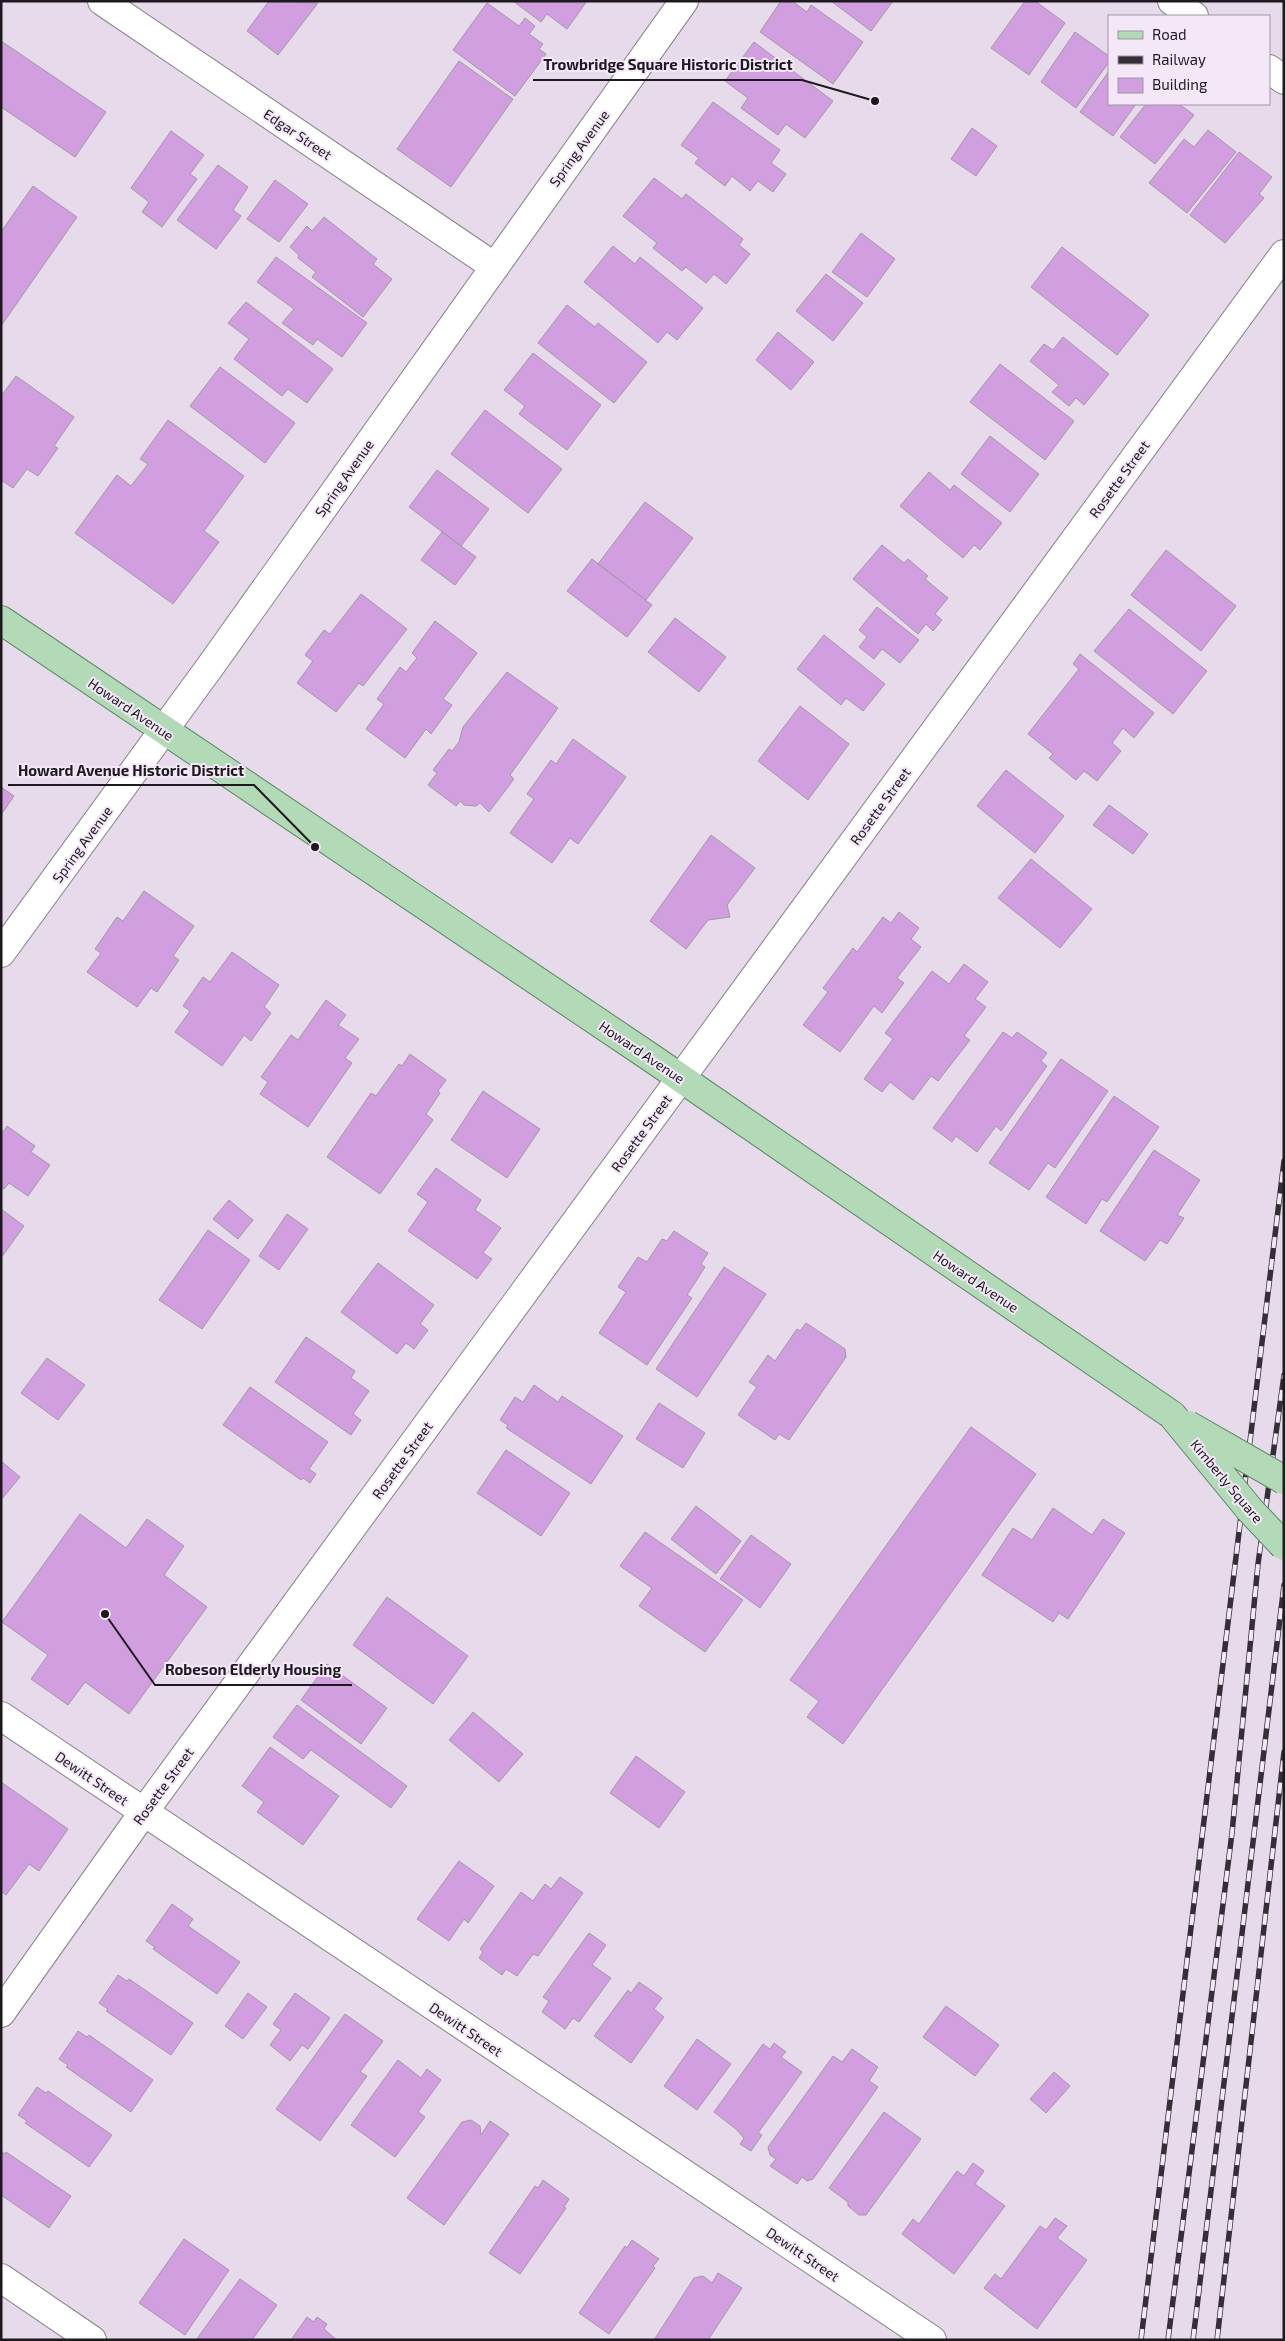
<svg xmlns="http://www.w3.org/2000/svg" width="1285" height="2341" font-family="'Exo 2',sans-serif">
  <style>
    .building { fill: #d19fdf; stroke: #a397a6 }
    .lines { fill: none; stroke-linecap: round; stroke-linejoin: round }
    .minor-casing { stroke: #8b7f8e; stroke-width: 30 }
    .major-casing { stroke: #5c8763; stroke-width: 30 }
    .minor { stroke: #fff; stroke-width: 28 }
    .major { stroke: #b2dab7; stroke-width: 28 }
    .rail-casing { stroke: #342f36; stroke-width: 5.5 }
    .rail { stroke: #f4e8f8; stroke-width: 4; stroke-dasharray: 11; stroke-linecap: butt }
    .major-bridge-casing { stroke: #5c8763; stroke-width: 30; stroke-linecap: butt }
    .major-bridge { stroke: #b2dab7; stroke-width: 28 }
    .labels { text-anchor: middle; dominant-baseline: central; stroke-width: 4; stroke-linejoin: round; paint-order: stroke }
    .street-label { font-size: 14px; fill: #1e191f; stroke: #f4e8f8 }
    .leader { fill: none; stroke: #1e191f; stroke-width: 2 }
    .callout-dot { fill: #1e191f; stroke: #f4e8f8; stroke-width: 2 }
    .callout-label { font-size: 15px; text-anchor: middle; font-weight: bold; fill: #1e191f; stroke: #f4e8f8; stroke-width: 4; stroke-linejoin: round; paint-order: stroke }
  </style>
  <rect width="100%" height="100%" fill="#e7daeb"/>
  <path class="building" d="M 269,1 L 318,3 L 278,55 L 247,31 Z
    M 513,1 L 587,1 L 567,29 L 547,14 L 541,22 Z
    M 781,1 L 792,1 L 807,12 L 811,5 L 863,42 L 833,84 L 760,32 Z
    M 831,1 L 893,1 L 871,31 Z
    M 1025,1 L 1035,1 L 1065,23 L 1029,75 L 991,48 Z
    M 487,3 L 519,26 L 525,18 L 535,26 L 529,34 L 543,44 L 539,49 L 546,54 L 515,96 L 453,50 Z
    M 1075,32 L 1109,56 L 1109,62 L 1076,108 L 1041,82 Z
    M 1,41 L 106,112 L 75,157 L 1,107 Z
    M 754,42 L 833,101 L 805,138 L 786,124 L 778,135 L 741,108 L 748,98 L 725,81 Z
    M 459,61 L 513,99 L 451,187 L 397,149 Z
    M 1109,71 L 1109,104 L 1136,104 L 1113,136 L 1080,112 Z
    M 713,102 L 780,150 L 771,163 L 786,174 L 773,192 L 758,181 L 750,191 L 732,176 L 725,186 L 695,163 L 699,158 L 681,145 Z
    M 1146,104 L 1179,104 L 1194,115 L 1155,164 L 1120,137 Z
    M 972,128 L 997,146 L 976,176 L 951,159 Z
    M 1208,130 L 1236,152 L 1187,213 L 1149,183 L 1184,139 L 1194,147 Z
    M 171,131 L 204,155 L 190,174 L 197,179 L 162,227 L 142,212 L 149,202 L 131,188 Z
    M 1239,152 L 1272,177 L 1259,194 L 1264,198 L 1225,243 L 1190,215 Z
    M 218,165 L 248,187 L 233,210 L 241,216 L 216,249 L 177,220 Z
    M 654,178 L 682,199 L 686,194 L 743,239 L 739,245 L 750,254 L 726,284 L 714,274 L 706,283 L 686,267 L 682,271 L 653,248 L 657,243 L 623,216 Z
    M 275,180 L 308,204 L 279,242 L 247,219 Z
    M 33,186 L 77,217 L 1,326 L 1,232 Z
    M 324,217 L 377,259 L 373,264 L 392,279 L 363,317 L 312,277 L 316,272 L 298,258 L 299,255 L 290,247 L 307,226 L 312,231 Z
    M 861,233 L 895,259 L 867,297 L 832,272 Z
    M 613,246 L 635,264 L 640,257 L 703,308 L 677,340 L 667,332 L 658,343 L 584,282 Z
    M 1062,247 L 1149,315 L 1117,355 L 1031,287 Z
    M 276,257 L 367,323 L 342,357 L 317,339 L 313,345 L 282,323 L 294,309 L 257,282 Z
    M 826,274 L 863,303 L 833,341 L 796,311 Z
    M 246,302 L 333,369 L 307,403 L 288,389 L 282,396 L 234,359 L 249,339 L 228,323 Z
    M 567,305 L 595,327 L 598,323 L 647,362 L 614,403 L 538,343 Z
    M 778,332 L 814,362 L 791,390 L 756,360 Z
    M 1063,337 L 1109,374 L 1084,405 L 1076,398 L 1069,406 L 1052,392 L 1059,385 L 1030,361 L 1044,344 L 1053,350 Z
    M 533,353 L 601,405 L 567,450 L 519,414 L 525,406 L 504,390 Z
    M 1000,364 L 1074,421 L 1045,460 L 970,402 Z
    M 220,367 L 295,423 L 265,463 L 190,406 Z
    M 16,376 L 74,417 L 54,446 L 58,448 L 38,476 L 27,469 L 13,488 L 1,480 L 1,396 Z
    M 485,410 L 562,469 L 528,513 L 451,454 Z
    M 168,420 L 244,476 L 204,531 L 219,542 L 173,604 L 75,533 L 117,475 L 131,486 L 148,464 L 140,459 Z
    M 990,436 L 1039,474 L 1010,512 L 961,474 Z
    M 437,470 L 489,509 L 461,546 L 409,507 Z
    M 929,472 L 950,490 L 954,485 L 1002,523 L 980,550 L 974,545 L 963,558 L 900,506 Z
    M 645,502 L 693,538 L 646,600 L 598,564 Z
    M 442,532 L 476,557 L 455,585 L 421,560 Z
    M 882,545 L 904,563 L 908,559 L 928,576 L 925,579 L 948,598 L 935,614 L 942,620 L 933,631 L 926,624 L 918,634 L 853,579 Z
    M 1166,550 L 1236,606 L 1201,651 L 1131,595 Z
    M 592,559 L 652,605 L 627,637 L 567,591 Z
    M 361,594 L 407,629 L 363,686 L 359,683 L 336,712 L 297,683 L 313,661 L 305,655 L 324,630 L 330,634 Z
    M 877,607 L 919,640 L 900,663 L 882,649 L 874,659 L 859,647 L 867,637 L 859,630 Z
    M 1129,609 L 1207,671 L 1173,714 L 1094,651 Z
    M 675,618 L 726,657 L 699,692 L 648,652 Z
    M 435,621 L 477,653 L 443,699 L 452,705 L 431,734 L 426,729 L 405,758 L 366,729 L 384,704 L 377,699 L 400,667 L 406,672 L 417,658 L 412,653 Z
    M 824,635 L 885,684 L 863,711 L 846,698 L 841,705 L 797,669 Z
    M 1080,654 L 1154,713 L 1134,738 L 1123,728 L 1112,743 L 1121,751 L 1097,781 L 1084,771 L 1076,780 L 1049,758 L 1053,754 L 1028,734 L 1079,669 L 1073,664 Z
    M 507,672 L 558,708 L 510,775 L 514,779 L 489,812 L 480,803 L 476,806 L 464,805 L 460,801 L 456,806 L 428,785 L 437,773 L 433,770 L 449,749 L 452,751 L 459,742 L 463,727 Z
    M 800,706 L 849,744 L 808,800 L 758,761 Z
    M 573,739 L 626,777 L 578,844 L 570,838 L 552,863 L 510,833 L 534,799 L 527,794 L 551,760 L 556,764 Z
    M 1006,770 L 1064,816 L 1035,853 L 977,806 Z
    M 1,787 L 14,796 L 1,815 Z
    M 1109,805 L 1148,834 L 1133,854 L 1093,825 Z
    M 711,835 L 755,868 L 727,905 L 730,917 L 708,920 L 686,949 L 650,921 Z
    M 1031,859 L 1092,909 L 1060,948 L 998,898 Z
    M 144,891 L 194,926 L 173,956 L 179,960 L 157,992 L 151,988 L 137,1007 L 87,972 L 101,953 L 95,949 L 117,917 L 123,921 Z
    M 899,912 L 919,928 L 911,939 L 921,947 L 897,978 L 904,983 L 882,1013 L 874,1006 L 840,1052 L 803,1025 L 828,992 L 823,988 L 853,948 L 857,952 L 883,917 L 891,923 Z
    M 232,952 L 279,985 L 264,1007 L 271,1013 L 251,1041 L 244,1035 L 222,1066 L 175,1032 L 190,1011 L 183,1006 L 203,977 L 210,982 Z
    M 964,964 L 988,982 L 975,999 L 986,1007 L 964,1036 L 970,1040 L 938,1081 L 931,1076 L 913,1100 L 890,1082 L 882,1092 L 864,1079 L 893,1039 L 885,1033 L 932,971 L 949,984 Z
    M 326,1000 L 346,1015 L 338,1025 L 359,1039 L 345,1058 L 352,1063 L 308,1127 L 260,1094 L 268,1082 L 261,1077 L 291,1035 L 298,1040 Z
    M 1003,1032 L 1012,1038 L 1017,1032 L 1047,1053 L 1041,1061 L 1047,1066 L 1001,1131 L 996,1126 L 977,1152 L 956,1136 L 952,1142 L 933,1128 Z
    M 410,1054 L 446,1080 L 438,1091 L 440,1093 L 426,1114 L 433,1120 L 380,1194 L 327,1157 L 371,1093 L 376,1096 L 399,1064 L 402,1066 Z
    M 1061,1059 L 1108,1091 L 1055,1168 L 1048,1163 L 1029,1190 L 989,1163 Z
    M 483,1091 L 540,1129 L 507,1178 L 451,1140 Z
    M 1114,1096 L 1159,1127 L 1107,1202 L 1102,1199 L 1086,1224 L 1046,1197 Z
    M 7,1126 L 35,1146 L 31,1152 L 50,1165 L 28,1196 L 9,1183 L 4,1189 L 1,1187 L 1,1131 L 3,1132 Z
    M 1154,1150 L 1200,1180 L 1177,1215 L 1184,1218 L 1167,1244 L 1160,1240 L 1145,1261 L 1100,1231 Z
    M 436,1168 L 481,1200 L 475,1210 L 501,1228 L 483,1253 L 492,1259 L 477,1279 L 408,1231 L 428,1202 L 417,1194 Z
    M 229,1200 L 253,1220 L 238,1239 L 213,1219 Z
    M 1,1209 L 24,1226 L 1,1258 Z
    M 287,1214 L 308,1229 L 279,1270 L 259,1256 Z
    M 208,1230 L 250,1260 L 202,1329 L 159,1300 Z
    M 674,1231 L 708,1253 L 701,1264 L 705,1267 L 687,1295 L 692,1298 L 647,1365 L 599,1333 L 626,1292 L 618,1287 L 638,1257 L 647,1262 L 662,1239 L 667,1241 Z
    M 378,1263 L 434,1305 L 420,1324 L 428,1330 L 414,1349 L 406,1343 L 397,1354 L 341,1312 Z
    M 724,1267 L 766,1294 L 697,1397 L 656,1369 Z
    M 806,1323 L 845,1349 L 846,1357 L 789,1440 L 779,1434 L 775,1440 L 738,1415 L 757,1387 L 749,1382 L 768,1355 L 775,1361 L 797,1329 L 800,1331 Z
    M 306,1337 L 355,1371 L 351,1378 L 369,1391 L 353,1414 L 361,1420 L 351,1435 L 275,1382 Z
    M 47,1358 L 85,1385 L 58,1420 L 21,1393 Z
    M 534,1385 L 558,1402 L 562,1396 L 623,1436 L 591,1484 L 506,1428 L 508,1425 L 500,1420 L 515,1397 L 523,1402 Z
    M 250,1387 L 328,1442 L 309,1469 L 316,1474 L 310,1483 L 303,1478 L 301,1480 L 223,1425 Z
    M 659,1403 L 705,1433 L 683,1468 L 636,1439 Z
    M 971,1427 L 1036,1474 L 843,1744 L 807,1717 L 819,1701 L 790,1680 Z
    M 506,1450 L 570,1493 L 541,1536 L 477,1493 Z
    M 1,1461 L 20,1477 L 1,1500 Z
    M 696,1506 L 741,1541 L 716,1574 L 671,1539 Z
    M 1053,1508 L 1092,1535 L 1103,1519 L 1125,1533 L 1068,1619 L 1059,1613 L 1053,1622 L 982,1575 L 1013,1528 L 1032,1540 Z
    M 80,1514 L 126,1548 L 147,1519 L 184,1546 L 164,1575 L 207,1607 L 129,1714 L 85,1682 L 68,1705 L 31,1679 L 48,1655 L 2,1622 Z
    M 645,1532 L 743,1600 L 705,1652 L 639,1606 L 652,1588 L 620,1566 Z
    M 751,1535 L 791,1564 L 760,1608 L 720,1579 Z
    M 387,1597 L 468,1656 L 433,1704 L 353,1645 Z
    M 327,1664 L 387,1708 L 361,1744 L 301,1700 Z
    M 297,1705 L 407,1786 L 391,1808 L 311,1750 L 303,1759 L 273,1737 Z
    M 473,1712 L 523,1754 L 499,1782 L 449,1740 Z
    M 270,1747 L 339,1796 L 303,1845 L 257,1812 L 264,1802 L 242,1786 Z
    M 636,1756 L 685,1792 L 659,1828 L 610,1793 Z
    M 1,1782 L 68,1829 L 39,1871 L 29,1864 L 6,1895 L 1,1891 Z
    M 459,1861 L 494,1886 L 468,1923 L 464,1919 L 449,1941 L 417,1919 Z
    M 560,1877 L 583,1893 L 538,1956 L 533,1954 L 517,1976 L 506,1969 L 502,1975 L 479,1958 L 483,1952 L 480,1949 L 521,1892 L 533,1901 L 545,1884 L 551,1889 Z
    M 172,1904 L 193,1919 L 188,1926 L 240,1962 L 217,1994 L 153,1949 L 155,1947 L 146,1941 Z
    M 589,1933 L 606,1945 L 592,1965 L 611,1978 L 579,2022 L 573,2018 L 565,2029 L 542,2012 L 549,2001 L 543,1997 Z
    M 118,1975 L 127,1981 L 129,1979 L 193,2023 L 171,2055 L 106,2011 L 108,2009 L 99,2003 Z
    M 639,1982 L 662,1998 L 654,2009 L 664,2017 L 631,2063 L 594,2036 L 628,1990 L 631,1993 Z
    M 248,1993 L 267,2007 L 243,2039 L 225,2026 Z
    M 295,1993 L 330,2018 L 308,2049 L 302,2045 L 290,2061 L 270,2045 L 281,2030 L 273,2024 Z
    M 946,2006 L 999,2045 L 975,2076 L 923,2037 Z
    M 345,2014 L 383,2041 L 360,2072 L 367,2076 L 320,2141 L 276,2109 Z
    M 78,2031 L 87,2037 L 89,2035 L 153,2080 L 131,2112 L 66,2067 L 68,2065 L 59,2059 Z
    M 697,2039 L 731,2064 L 697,2110 L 664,2086 Z
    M 774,2043 L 786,2052 L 781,2057 L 802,2072 L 758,2133 L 762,2135 L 751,2151 L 740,2144 L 744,2138 L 736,2129 L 714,2112 L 763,2044 L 770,2049 Z
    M 852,2049 L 878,2067 L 869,2081 L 878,2087 L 813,2179 L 807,2181 L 802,2177 L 797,2184 L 770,2166 L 776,2159 L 770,2155 L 768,2147 L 833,2056 L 842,2062 Z
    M 398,2060 L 421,2078 L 427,2069 L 441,2080 L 418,2112 L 425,2117 L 395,2157 L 351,2125 Z
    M 1054,2072 L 1070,2086 L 1046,2113 L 1030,2099 Z
    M 37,2087 L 46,2093 L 48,2091 L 112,2135 L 89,2167 L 25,2123 L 27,2121 L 18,2115 Z
    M 884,2112 L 921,2139 L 866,2215 L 859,2215 L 848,2206 L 848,2202 L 829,2188 Z
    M 471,2120 L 480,2126 L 481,2135 L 490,2121 L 509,2134 L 444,2225 L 407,2198 L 462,2122 Z
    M 1,2151 L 5,2154 L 6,2152 L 71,2196 L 49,2228 L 1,2195 Z
    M 973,2163 L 984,2171 L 975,2184 L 1005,2206 L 954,2274 L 902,2234 L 913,2219 L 919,2224 L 957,2171 L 964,2176 Z
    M 543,2180 L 569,2199 L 564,2207 L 566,2208 L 520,2274 L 489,2253 L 535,2186 L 538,2188 Z
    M 1055,2218 L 1067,2226 L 1057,2238 L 1087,2260 L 1037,2329 L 984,2288 L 995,2274 L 1001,2279 L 1040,2226 L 1046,2230 Z
    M 184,2239 L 229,2270 L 185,2335 L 139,2303 Z
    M 632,2240 L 659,2259 L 653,2266 L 655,2268 L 609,2334 L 579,2313 L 625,2246 L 627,2248 Z
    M 718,2273 L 742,2288 L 708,2340 L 654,2340 L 694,2278 L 703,2276 L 712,2283 Z
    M 240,2279 L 277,2305 L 252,2340 L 196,2340 Z
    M 307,2317 L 314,2322 L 317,2317 L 327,2324 L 324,2329 L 337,2340 L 291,2340 Z"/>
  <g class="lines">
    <g class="minor-casing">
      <path id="minor" d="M 102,1 L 495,267
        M 1172,1 L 1194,16
        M 1269,69 L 1284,80
        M 1,953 L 212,664 L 684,1
        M 1,1716 L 932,2340
        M 1,2013 L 143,1813 L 1284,254
        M 1,2278 L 92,2340"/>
    </g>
    <g class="major-casing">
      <path id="major" d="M 1,620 L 653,1059 L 1172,1415"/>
    </g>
    <use href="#minor" class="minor"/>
    <use href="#major" class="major"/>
    <g class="rail-casing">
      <path id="rail" d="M 1141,2340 L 1284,1161
        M 1168,2340 L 1232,1833 L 1258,1564 L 1284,1375
        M 1193,2340 L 1284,1585
        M 1217,2340 L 1284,1752"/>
    </g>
    <use href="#rail" class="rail"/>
    <g class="major-bridge-casing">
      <path id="major-bridge" d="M 1172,1415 L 1250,1510 L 1284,1546
        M 1188,1425 L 1284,1480"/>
    </g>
    <use href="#major-bridge" class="major-bridge"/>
  </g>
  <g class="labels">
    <g class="street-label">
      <text transform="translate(298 134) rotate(34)">Edgar Street</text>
      <text transform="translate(579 148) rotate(-54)">Spring Avenue</text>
      <text transform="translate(344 478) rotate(-55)">Spring Avenue</text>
      <text transform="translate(1119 479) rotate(-54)">Rosette Street</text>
      <text transform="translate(131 709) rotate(34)">Howard Avenue</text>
      <text transform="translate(880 806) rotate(-54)">Rosette Street</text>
      <text transform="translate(82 844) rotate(-54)">Spring Avenue</text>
      <text transform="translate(642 1052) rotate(34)">Howard Avenue</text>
      <text transform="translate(641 1133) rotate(-54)">Rosette Street</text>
      <text transform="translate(976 1281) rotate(34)">Howard Avenue</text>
      <text transform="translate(402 1460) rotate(-54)">Rosette Street</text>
      <text transform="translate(1227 1481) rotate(50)">Kimberly Square</text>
      <text transform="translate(92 1778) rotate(34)">Dewitt Street</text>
      <text transform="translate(163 1786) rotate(-54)">Rosette Street</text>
      <text transform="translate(466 2029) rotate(34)">Dewitt Street</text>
      <text transform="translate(803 2254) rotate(34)">Dewitt Street</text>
    </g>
  </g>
  <path class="leader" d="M875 101L802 80H533M315 847L254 785H8M105 1614L155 1685H352"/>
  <g class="callout-dot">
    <circle cx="875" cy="101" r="5"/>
    <circle cx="315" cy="847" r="5"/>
    <circle cx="105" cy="1614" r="5"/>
  </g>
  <g class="callout-label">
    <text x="668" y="70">Trowbridge Square Historic District</text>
    <text x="131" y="776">Howard Avenue Historic District</text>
    <text x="253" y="1675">Robeson Elderly Housing</text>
  </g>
  <rect width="1285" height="2341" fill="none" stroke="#1e191f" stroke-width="5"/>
  <rect x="1108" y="15" width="162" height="90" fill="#f4e8f8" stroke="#9e95a1"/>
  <rect x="1118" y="31" width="25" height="8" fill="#b2dab7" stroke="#9e95a1"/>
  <text x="1152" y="40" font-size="15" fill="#1e191f">Road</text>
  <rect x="1118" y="56" width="25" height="8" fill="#342f36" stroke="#9e95a1"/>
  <text x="1152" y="65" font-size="15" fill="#1e191f">Railway</text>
  <rect x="1118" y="78" width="25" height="15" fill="#d19fdf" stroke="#9e95a1"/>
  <text x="1152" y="90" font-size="15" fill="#1e191f">Building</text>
</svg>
